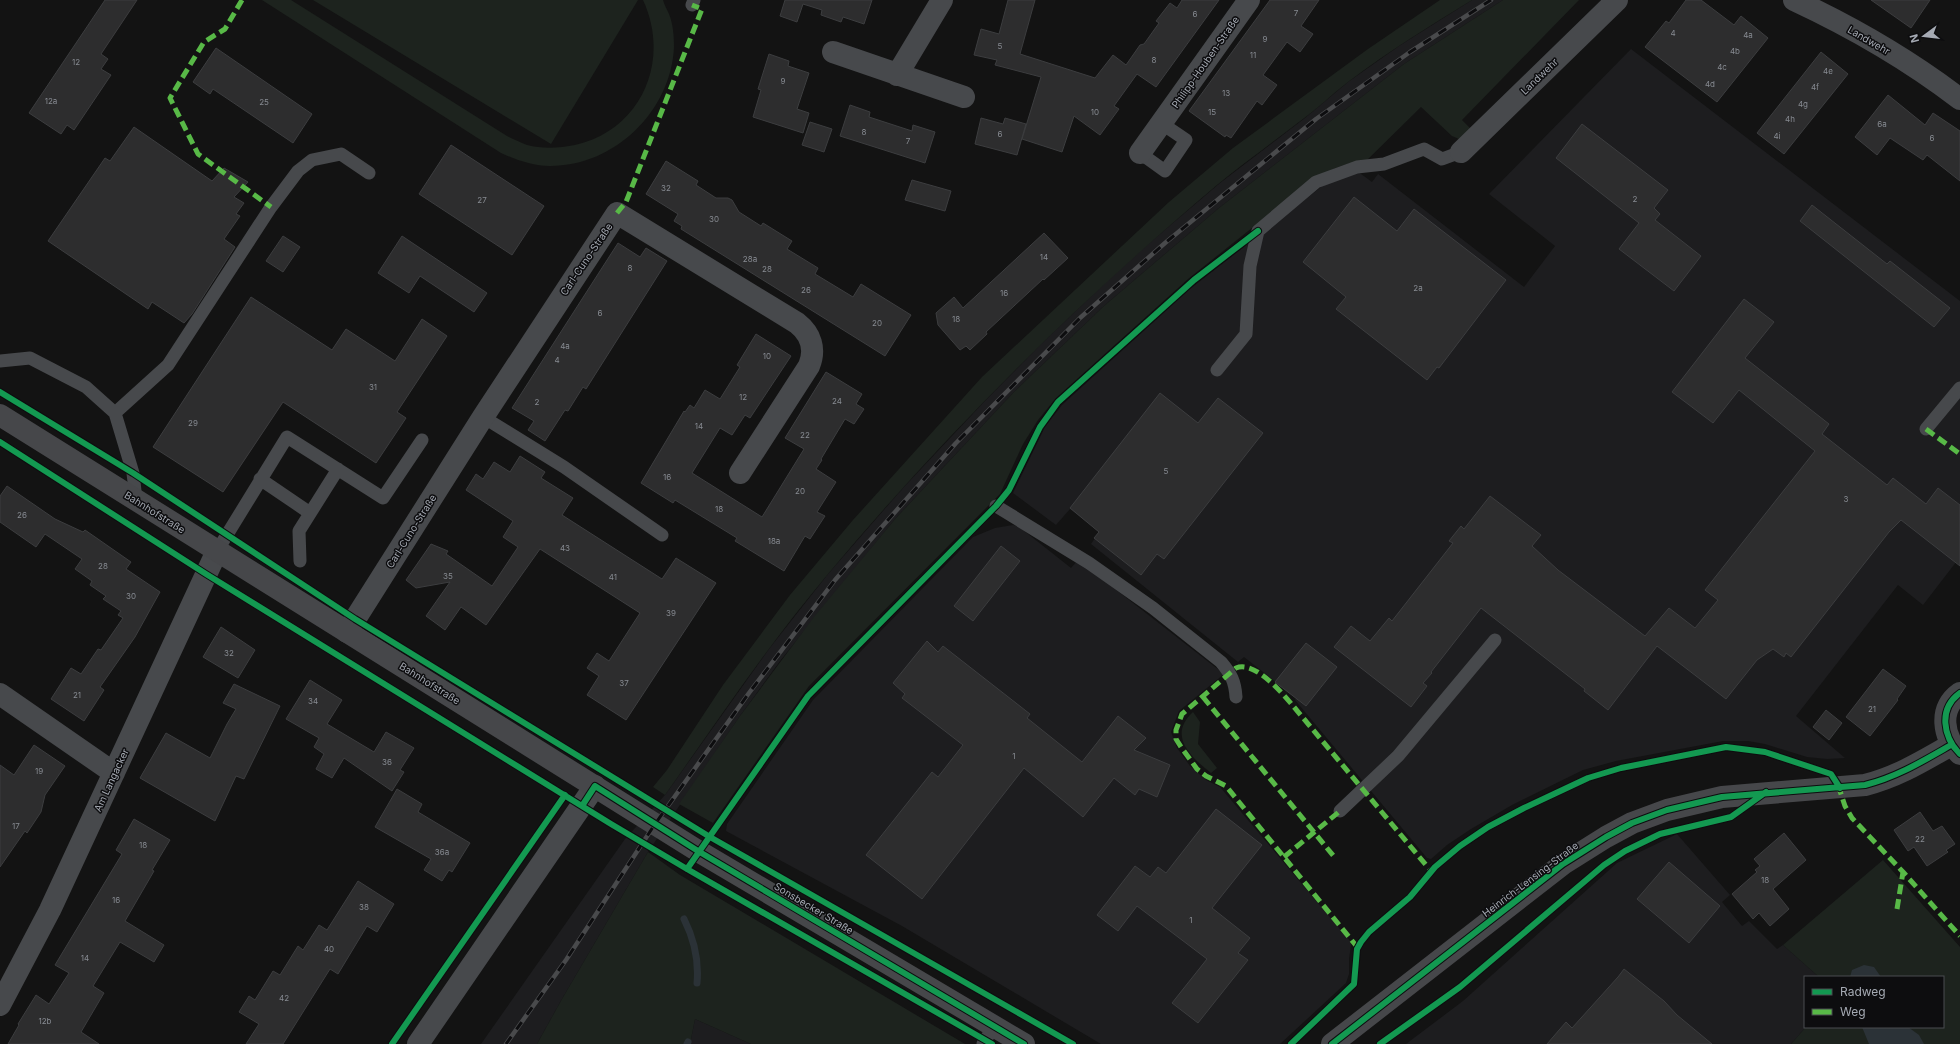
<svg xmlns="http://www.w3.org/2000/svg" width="1960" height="1044" font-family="Inter,sans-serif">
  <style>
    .built { fill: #1d1d1f }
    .green { fill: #1d231e }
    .water { fill: #2b3237 }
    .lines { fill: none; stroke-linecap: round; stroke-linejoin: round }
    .stream { stroke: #2b3237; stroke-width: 7 }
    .building { fill: #2d2d2e; stroke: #3c3d3f }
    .lane { stroke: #47494c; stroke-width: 13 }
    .street { stroke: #47494c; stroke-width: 22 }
    .secondary { stroke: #46474a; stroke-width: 22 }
    .rail-casing { stroke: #494a4c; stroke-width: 4.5 }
    .rail { stroke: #0d0d0f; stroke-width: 3; stroke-dasharray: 9; stroke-linecap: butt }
    .quiet { stroke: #58b947; stroke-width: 5; stroke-dasharray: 10 5; stroke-linecap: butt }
    .cycleway-casing { stroke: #0d0d0f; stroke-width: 8 }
    .cycleway { stroke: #139951; stroke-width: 6 }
    .labels { text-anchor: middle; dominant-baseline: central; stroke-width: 3; stroke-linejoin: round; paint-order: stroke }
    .number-label { font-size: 8px; fill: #878b92 }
    .street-label { font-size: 10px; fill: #a5aab3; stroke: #0d0d0f }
  </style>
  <rect width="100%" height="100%" fill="#131313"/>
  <path class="built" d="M 1472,0 L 1503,0 L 1404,64 L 1219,208 L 1104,306 L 1014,392 L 896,518 L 780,661 L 740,716 L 648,852 L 562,999 L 537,1044 L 481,1044 L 625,839 L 665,795 L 769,649 L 828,574 L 903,488 L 983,403 L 1040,345 L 1127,262 L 1220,183 L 1305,118 L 1348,82 L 1399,46 Z
    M 1631,49 L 1960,301 L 1960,557 L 1923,605 L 1898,585 L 1796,716 L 1845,758 L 1827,759 L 1807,757 L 1765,744 L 1748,741 L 1723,741 L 1616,761 L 1583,770 L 1512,805 L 1471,829 L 1447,845 L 1431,859 L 1427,858 L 1295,700 L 1296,698 L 1244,657 L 1238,662 L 1091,544 L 1099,532 L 1070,509 L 1056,525 L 1013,493 L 1045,427 L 1062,405 L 1190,289 L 1325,184 L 1357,171 L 1372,182 L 1378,174 L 1524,287 L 1555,246 L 1489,194 Z
    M 1013,525 L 1018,526 L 1071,568 L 1078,560 L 1224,674 L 1179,711 L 1171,732 L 1177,748 L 1190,766 L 1206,780 L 1220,787 L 1350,941 L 1351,945 L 1349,959 L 1349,974 L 1346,983 L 1280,1044 L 1101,1044 L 902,926 L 726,831 L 727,824 L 813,700 L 973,537 L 995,528 Z
    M 1677,834 L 1730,895 L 1722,902 L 1742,926 L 1749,921 L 1777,949 L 1783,945 L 1819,977 L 1805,977 L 1806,1027 L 1791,1044 L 1406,1044 L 1463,1001 L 1617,863 Z
    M 695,1019 L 751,1044 L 690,1044 Z"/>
  <path class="green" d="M 262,0 L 291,0 L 507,136 C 513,139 520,142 527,145 C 542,149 560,148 575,145 C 642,130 671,60 643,0 L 663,0 C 664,5 667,9 669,14 C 673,24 674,35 674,47 C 671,111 615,166 550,166 C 533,166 516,160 501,153 Z
    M 313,0 L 638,0 L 551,144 Z
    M 1440,0 L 1472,0 C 1430,26 1387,52 1348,82 C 1331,95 1316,110 1299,122 C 1272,143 1244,163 1217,185 C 1077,303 946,433 828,574 C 769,644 718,720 665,795 L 653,787 L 667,770 L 723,685 L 790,595 L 853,520 L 982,377 L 1169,202 L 1233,148 L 1368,49 Z
    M 1503,0 L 1579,0 L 1462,120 L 1475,133 L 1459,139 L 1452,136 L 1421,107 L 1364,163 L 1350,163 L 1333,169 L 1302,188 L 1188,279 L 1056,398 L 1038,420 L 1023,444 L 1000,494 L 809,686 L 713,823 L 679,804 L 740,716 L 814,617 L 896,518 L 1014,392 L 1104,306 L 1219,208 L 1404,64 Z
    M 1193,712 L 1200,722 L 1198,744 L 1217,768 L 1211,773 C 1189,756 1168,735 1193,712 Z
    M 648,852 L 680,875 L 965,1044 L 751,1044 L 695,1019 L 690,1044 L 537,1044 L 562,999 Z
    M 1883,860 L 1960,947 L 1960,1044 L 1791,1044 L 1806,1027 L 1943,1027 L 1943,977 L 1819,977 L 1783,945 Z"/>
  <path class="water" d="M 1864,965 L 1874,967 L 1881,977 L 1850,977 L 1852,970 Z
    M 1862,1027 L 1908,1027 L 1919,1035 L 1924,1044 L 1869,1044 Z"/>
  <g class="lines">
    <path class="stream" d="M 684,919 C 694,939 699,961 697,983
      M 687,1044 L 688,1042"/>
  </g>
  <path class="building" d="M 105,0 L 137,0 L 101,54 L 108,59 L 101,69 L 111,75 L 74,130 L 67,125 L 61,134 L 29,113 Z
    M 785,0 L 872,0 L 864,24 L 843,17 L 841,22 L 821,15 L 822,10 L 803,4 L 797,22 L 780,16 Z
    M 1008,0 L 1035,0 L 1020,54 L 1095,78 L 1113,55 L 1126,65 L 1140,45 L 1144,44 L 1159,23 L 1156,21 L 1170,3 L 1177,8 L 1182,0 L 1219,0 L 1156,87 L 1137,74 L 1114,106 L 1119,109 L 1100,135 L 1074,116 L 1062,152 L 1022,139 L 1041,77 L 995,65 L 997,60 L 974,55 L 981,29 L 999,34 Z
    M 1270,0 L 1319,0 L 1301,26 L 1313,34 L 1300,52 L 1287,42 L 1263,75 L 1277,85 L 1262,105 L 1257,101 L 1231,138 L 1226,135 L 1225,137 L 1189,111 Z
    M 1686,0 L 1701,0 L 1734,25 L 1741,16 L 1768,38 L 1717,102 L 1645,47 L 1666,21 L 1669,23 Z
    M 1871,0 L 1930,0 L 1911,28 Z
    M 216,48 L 312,114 L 293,143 L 213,89 L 210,94 L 193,82 Z
    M 1821,52 L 1848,74 L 1784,154 L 1757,133 Z
    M 769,54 L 789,61 L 788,66 L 809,73 L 797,109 L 809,113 L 803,133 L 753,117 L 761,90 L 758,89 Z
    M 1888,95 L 1925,125 L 1933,113 L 1960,131 L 1960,181 L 1927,155 L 1923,160 L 1890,138 L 1877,155 L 1855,137 Z
    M 850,105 L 870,112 L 869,117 L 912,131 L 913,125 L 935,132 L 925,163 L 840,136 Z
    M 981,118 L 1003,124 L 1005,118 L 1026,124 L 1017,155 L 975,144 Z
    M 810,122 L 832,129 L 824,152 L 802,145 Z
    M 1582,124 L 1668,190 L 1654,208 L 1660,214 L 1655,220 L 1701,256 L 1674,291 L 1619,249 L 1639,223 L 1556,158 Z
    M 134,127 L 212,181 L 224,168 L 248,182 L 234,197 L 244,203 L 236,214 L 240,216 L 224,239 L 235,247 L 192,314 L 184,323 L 152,302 L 148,309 L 48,241 L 105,158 L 110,161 Z
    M 451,145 L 544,206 L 512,255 L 419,194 Z
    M 666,161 L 698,181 L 696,185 L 716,198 L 728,198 L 732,200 L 739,212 L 761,226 L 763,223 L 792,241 L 787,249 L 818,268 L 815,274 L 853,297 L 861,284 L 911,315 L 885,356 L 681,229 L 682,226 L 674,221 L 678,214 L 646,194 Z
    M 912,180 L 951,191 L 945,211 L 905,200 Z
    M 1354,197 L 1397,231 L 1414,209 L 1506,280 L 1439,368 L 1437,367 L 1427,380 L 1336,309 L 1346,297 L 1303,262 Z
    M 1812,205 L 1887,264 L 1890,261 L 1950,308 L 1934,327 L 1800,221 Z
    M 1044,233 L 1068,258 L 1044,280 L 1043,279 L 986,332 L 987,334 L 970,350 L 966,346 L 960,350 L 938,325 L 936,313 L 954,297 L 963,308 Z
    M 283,236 L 300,247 L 283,272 L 266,261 Z
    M 402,236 L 487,293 L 474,312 L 420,276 L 409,293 L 378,273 Z
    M 618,243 L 640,257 L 646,248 L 667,261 L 586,389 L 583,387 L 568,411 L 565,410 L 545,441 L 528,430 L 534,421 L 512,408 Z
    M 251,297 L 332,350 L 346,329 L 395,361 L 422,319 L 447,336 L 397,412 L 406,418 L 376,463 L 283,402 L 223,492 L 153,447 Z
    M 1744,299 L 1774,322 L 1745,358 L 1829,424 L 1822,434 L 1887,485 L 1893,478 L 1926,504 L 1938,488 L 1960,505 L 1960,566 L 1901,520 L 1889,532 L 1791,657 L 1786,653 L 1784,657 L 1773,649 L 1757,660 L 1726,699 L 1657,646 L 1608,710 L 1584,691 L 1585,689 L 1481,608 L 1431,672 L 1432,673 L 1423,683 L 1427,686 L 1411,707 L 1334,647 L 1351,626 L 1370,641 L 1389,618 L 1392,621 L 1453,543 L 1449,541 L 1461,526 L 1464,529 L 1490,496 L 1541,535 L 1532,546 L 1558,570 L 1645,636 L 1669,608 L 1695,628 L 1718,600 L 1705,590 L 1815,451 L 1739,390 L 1713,423 L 1672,392 Z
    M 756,334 L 791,356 L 750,418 L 745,415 L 732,435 L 720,428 L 692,473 L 762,517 L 804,449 L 785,438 L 826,372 L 862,394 L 856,404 L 864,409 L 854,424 L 845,419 L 821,459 L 822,460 L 816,469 L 836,482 L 817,512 L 825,516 L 810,539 L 805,536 L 784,571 L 735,541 L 737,538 L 675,500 L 673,503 L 641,483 L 684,411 L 685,412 L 690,405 L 694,408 L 705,390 L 720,399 L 740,367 L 737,365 Z
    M 1160,393 L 1198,423 L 1218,398 L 1263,433 L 1164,559 L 1157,554 L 1141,575 L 1094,538 L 1099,532 L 1070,508 Z
    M 520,456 L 545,472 L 541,478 L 573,498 L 562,515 L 662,579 L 676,558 L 716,583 L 626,720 L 587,695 L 599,676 L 587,668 L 597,653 L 609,661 L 640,613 L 540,549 L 486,625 L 461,607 L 445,630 L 426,616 L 450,582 L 416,588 L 406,580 L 431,544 L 448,551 L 446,554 L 492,586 L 518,547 L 503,537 L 513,521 L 466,490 L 476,474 L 483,479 L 494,462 L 510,472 Z
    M 7,486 L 55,519 L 83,532 L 85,530 L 131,562 L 126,569 L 160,592 L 135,637 L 100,687 L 104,690 L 84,721 L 51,699 L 71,668 L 81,674 L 98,649 L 101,650 L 123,618 L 118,615 L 121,611 L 103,599 L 106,596 L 90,585 L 92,581 L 75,569 L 82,559 L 45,534 L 36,547 L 0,522 L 0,496 Z
    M 1001,546 L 1020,561 L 973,621 L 954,606 Z
    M 221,627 L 255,650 L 238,678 L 203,657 Z
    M 927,641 L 938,652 L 943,646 L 1030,714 L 1027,718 L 1082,762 L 1118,716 L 1146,738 L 1134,750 L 1170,765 L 1157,797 L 1139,789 L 1135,795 L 1114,778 L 1083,817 L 1024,768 L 922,899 L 866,855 L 932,772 L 938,777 L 963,745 L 902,698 L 905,694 L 893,683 Z
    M 1306,643 L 1337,667 L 1306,706 L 1275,682 Z
    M 1883,669 L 1906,686 L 1897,699 L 1898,700 L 1870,736 L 1846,717 Z
    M 310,680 L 342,700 L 327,724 L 374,752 L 386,732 L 414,748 L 400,770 L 404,772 L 392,791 L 344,758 L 332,778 L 316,769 L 324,754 L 314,747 L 319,738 L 286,719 Z
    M 234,684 L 280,706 L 244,779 L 236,776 L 215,821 L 140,778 L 166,733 L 210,758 L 227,724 L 236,709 L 223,703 Z
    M 1826,710 L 1842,723 L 1829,740 L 1813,727 Z
    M 34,745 L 65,766 L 45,795 L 41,812 L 27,833 L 25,831 L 0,867 L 0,765 L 14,775 Z
    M 397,789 L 422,804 L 418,812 L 470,843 L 452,872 L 449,870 L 442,881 L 424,870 L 431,859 L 375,827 Z
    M 1216,809 L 1262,845 L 1212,908 L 1250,938 L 1238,953 L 1248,960 L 1198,1023 L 1172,1003 L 1207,959 L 1137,906 L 1118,931 L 1097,915 L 1135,866 L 1150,877 L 1158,867 L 1166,873 Z
    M 1920,812 L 1933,831 L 1942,826 L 1955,844 L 1946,850 L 1948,852 L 1927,866 L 1914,847 L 1908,851 L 1894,830 Z
    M 134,819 L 170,840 L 152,870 L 154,871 L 125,921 L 164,945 L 154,962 L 120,942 L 93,986 L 104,993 L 81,1032 L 99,1044 L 8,1044 L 19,1025 L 18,1024 L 36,995 L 49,1004 L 69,973 L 55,965 L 122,854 L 116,850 Z
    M 1784,833 L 1806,860 L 1773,889 L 1789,909 L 1770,926 L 1759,913 L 1753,919 L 1732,894 L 1757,872 L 1755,870 L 1760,866 L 1754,859 Z
    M 1669,862 L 1720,906 L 1689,943 L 1637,899 Z
    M 358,881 L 394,904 L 377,932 L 367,926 L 338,974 L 330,969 L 283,1044 L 246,1044 L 259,1024 L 239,1012 L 249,996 L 255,1000 L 273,971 L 280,975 L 298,946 L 303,950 L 319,925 L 327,930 Z
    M 1624,969 L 1664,1001 L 1677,1015 L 1712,1044 L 1547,1044 L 1566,1022 L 1572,1028 L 1618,977 Z"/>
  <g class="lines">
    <path class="lane" d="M 692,5 L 694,0
      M 1140,153 L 1165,171 L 1186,140 L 1161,123
      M 0,361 L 30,358 L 86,387 L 115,413 L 133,473 L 136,500
      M 1217,370 L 1246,334 L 1250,266 L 1258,231 L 1316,182 L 1357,167 L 1384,164 L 1424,149 L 1442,159 L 1461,152
      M 115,413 L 168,365 L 271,207 L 298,171 L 312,160 L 341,154 L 369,173
      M 483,417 L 564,467 L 662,535
      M 1926,429 L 1960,388
      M 260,479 L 310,513
      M 996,506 L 1089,563 L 1153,608 L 1221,662 C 1231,674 1235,681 1236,697
      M 217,551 L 287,437 L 383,498 L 422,440
      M 300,561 L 299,531 L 338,469
      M 1340,811 L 1398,756 L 1495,640
      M 983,1044 L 994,1026"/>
    <path class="street" d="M 1794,0 C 1852,27 1909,60 1960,99
      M 833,52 L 964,97
      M 897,75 L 942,0
      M 1461,152 L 1617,0
      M 1140,153 L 1249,0
      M 347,632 L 483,417 L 617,213 L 797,323 C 811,334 816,349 809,366 L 740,473
      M 0,694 L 114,773
      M 0,1005 L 50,910 L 217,551
      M 418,1044 L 595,786"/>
    <path class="secondary" d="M 0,415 L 698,851 L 1024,1044
      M 1960,693 C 1938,709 1943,737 1960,754
      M 1332,1044 L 1563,864 L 1606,837 L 1632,823 L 1667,810 L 1722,797 L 1865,785 C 1897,777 1923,761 1951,745"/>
    <g class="rail-casing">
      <path id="rail" d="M 506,1044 L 566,960 L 655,824 L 749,693 L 835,580 L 956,443 L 1080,318 L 1165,243 L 1316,119 L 1410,52 L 1491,0"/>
    </g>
    <use href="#rail" class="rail"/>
    <path class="quiet" d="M 242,0 L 225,29 L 204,42 L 170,98 L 198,154 L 271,207
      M 617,213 L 626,202 L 702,9 L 692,5
      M 1926,429 L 1960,454
      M 1203,697 L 1336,859
      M 1838,785 L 1845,806 L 1852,818 L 1903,872 L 1960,936
      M 1284,857 L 1340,811
      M 1897,909 L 1903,872
      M 1358,948 L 1226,786 L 1206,776 L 1197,769 L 1181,747 L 1176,739 L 1176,730 L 1182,714 L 1236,668 C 1255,660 1283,694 1294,707 L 1431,871"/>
    <g class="cycleway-casing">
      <path id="cycleway" d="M 0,392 L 133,473 L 355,619 L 710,837 L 1073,1044
        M 0,442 L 206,574 L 611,824 L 687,869 L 992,1044
        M 1960,693 C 1938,709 1943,737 1960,754
        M 582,806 L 595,786 L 698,851 L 1024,1044
        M 687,869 L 808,696 L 996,506 L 1009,490 L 1040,427 L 1058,402 L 1194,280 L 1258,231
        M 392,1044 L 565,795
        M 1291,1044 L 1354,984 L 1357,949 L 1361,942 L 1369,932 L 1410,897 L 1435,867 L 1460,846 L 1488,827 L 1524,808 L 1588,778 L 1621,768 L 1726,747 L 1765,752 L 1831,774 L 1840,788
        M 1332,1044 L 1563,864 L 1606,837 L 1632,823 L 1667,810 L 1722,797 L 1865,785 C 1897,777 1923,761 1951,745
        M 1380,1044 L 1460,987 L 1604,865 L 1625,851 L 1660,834 L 1731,817 L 1766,792"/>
    </g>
    <use href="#cycleway" class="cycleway"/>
  </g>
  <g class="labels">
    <g class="number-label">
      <text x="1296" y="13">7</text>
      <text x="1195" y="14">6</text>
      <text x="1673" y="33">4</text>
      <text x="1748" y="35">4a</text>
      <text x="1265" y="39">9</text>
      <text x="1000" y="46">5</text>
      <text x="1735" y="51">4b</text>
      <text x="1253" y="55">11</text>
      <text x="1154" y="60">8</text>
      <text x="76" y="62">12</text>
      <text x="1722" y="67">4c</text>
      <text x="1828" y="71">4e</text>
      <text x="783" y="81">9</text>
      <text x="1710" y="84">4d</text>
      <text x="1815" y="87">4f</text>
      <text x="1226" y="93">13</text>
      <text x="51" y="101">12a</text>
      <text x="264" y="102">25</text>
      <text x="1803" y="104">4g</text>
      <text x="1095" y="112">10</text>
      <text x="1212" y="112">15</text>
      <text x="1790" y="119">4h</text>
      <text x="1882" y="124">6a</text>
      <text x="864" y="132">8</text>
      <text x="1000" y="134">6</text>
      <text x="1777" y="136">4i</text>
      <text x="1932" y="138">6</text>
      <text x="908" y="141">7</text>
      <text x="666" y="188">32</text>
      <text x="1635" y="199">2</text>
      <text x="482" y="200">27</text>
      <text x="714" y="219">30</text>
      <text x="1044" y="257">14</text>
      <text x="750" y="259">28a</text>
      <text x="630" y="268">8</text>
      <text x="767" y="269">28</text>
      <text x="1418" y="288">2a</text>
      <text x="806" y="290">26</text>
      <text x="1004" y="293">16</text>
      <text x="600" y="313">6</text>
      <text x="956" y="319">18</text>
      <text x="877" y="323">20</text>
      <text x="565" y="346">4a</text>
      <text x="767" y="356">10</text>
      <text x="557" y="360">4</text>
      <text x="373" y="387">31</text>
      <text x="743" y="397">12</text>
      <text x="837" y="401">24</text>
      <text x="537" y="402">2</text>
      <text x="193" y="423">29</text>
      <text x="699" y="426">14</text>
      <text x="805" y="435">22</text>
      <text x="1166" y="471">5</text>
      <text x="667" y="477">16</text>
      <text x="800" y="491">20</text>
      <text x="1846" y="499">3</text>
      <text x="719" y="509">18</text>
      <text x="22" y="515">26</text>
      <text x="774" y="541">18a</text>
      <text x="565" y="548">43</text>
      <text x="103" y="566">28</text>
      <text x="448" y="576">35</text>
      <text x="613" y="577">41</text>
      <text x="131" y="596">30</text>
      <text x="671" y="613">39</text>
      <text x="229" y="653">32</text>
      <text x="624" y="683">37</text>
      <text x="77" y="695">21</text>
      <text x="313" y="701">34</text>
      <text x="1872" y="709">21</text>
      <text x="1014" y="756">1</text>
      <text x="387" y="762">36</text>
      <text x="39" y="771">19</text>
      <text x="16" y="826">17</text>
      <text x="1920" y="839">22</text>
      <text x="143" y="845">18</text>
      <text x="442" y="852">36a</text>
      <text x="1765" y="880">18</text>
      <text x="116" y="900">16</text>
      <text x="364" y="907">38</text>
      <text x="1191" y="920">1</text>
      <text x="329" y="949">40</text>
      <text x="85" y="958">14</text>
      <text x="284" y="998">42</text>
      <text x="45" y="1021">12b</text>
    </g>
    <g class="street-label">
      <text transform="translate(1869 40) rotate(30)">Landwehr</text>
      <text transform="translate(1205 62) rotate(-55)">Philipp-Houben-Straße</text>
      <text transform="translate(1539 76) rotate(-44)">Landwehr</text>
      <text transform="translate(586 259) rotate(-56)">Carl-Cuno-Straße</text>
      <text transform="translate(155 512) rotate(32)">Bahnhofstraße</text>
      <text transform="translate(411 531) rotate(-58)">Carl-Cuno-Straße</text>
      <text transform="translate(430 683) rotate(32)">Bahnhofstraße</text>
      <text transform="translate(111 780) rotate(-65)">Am Langacker</text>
      <text transform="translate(1530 879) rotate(-37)">Heinrich-Lensing-Straße</text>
      <text transform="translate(814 908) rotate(31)">Sonsbecker Straße</text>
    </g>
  </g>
  <rect x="1804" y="976" width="140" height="52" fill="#0d0d0f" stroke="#4a4c51"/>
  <rect x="1812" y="989" width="20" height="6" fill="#139951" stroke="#4a4c51"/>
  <text x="1840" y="996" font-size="12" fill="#a5aab3">Radweg</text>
  <rect x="1812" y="1009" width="20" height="6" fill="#58b947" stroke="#4a4c51"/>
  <text x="1840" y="1016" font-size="12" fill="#a5aab3">Weg</text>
  <g transform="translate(1924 36) rotate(255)" stroke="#0d0d0f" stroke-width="3" paint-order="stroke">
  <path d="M0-3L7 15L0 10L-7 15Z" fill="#a5aab3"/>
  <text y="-6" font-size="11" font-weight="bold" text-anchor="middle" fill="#a5aab3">N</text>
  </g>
</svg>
